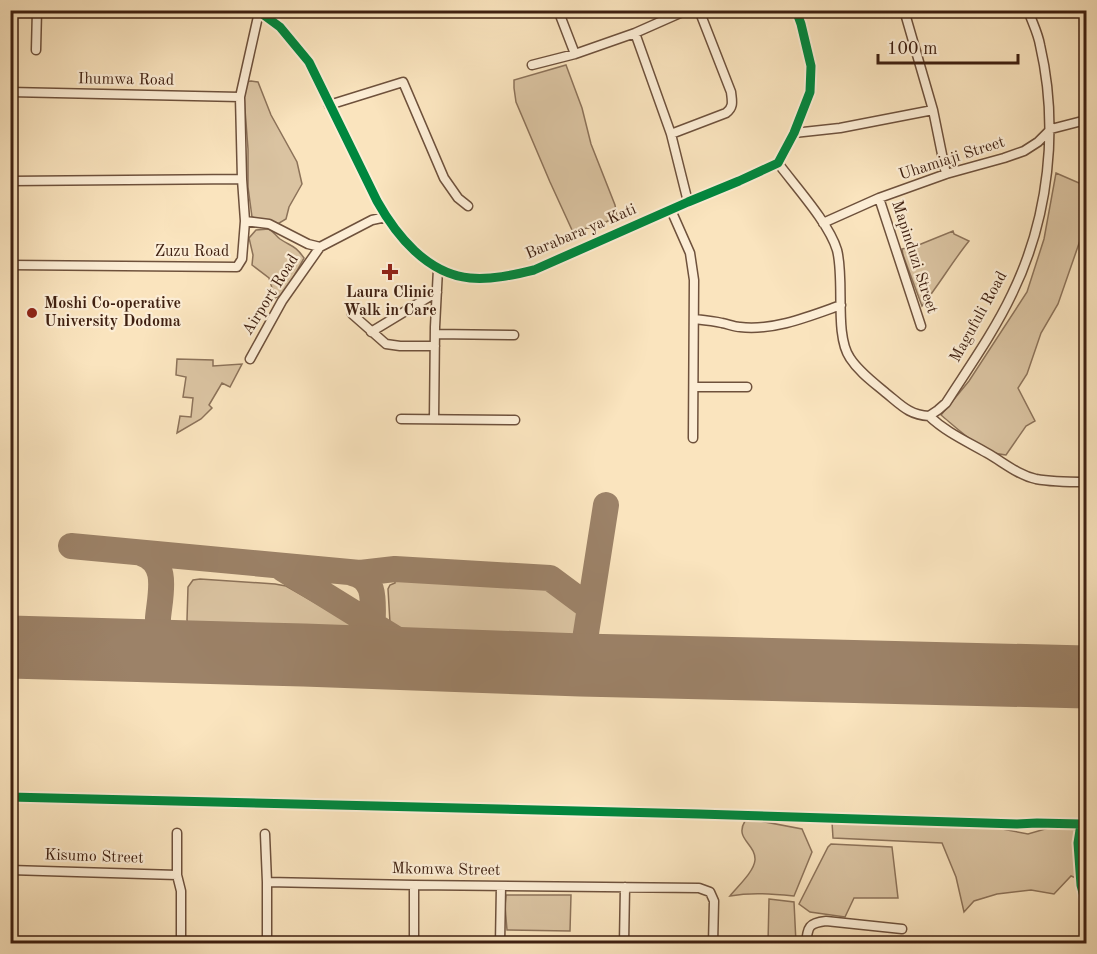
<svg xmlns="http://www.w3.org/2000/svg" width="1097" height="954" font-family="'Old Standard TT',serif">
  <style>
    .green { fill: #dac3a1; stroke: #8c7259; stroke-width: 1.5 }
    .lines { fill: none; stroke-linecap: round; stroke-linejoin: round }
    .taxiway { stroke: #9c8268; stroke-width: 26 }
    .runway { stroke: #9c8268; stroke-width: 63 }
    .street-casing { stroke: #6e513c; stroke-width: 11 }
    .street { stroke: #fcedd5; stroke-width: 8 }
    .cycleway-casing { stroke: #fcedd5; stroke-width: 13 }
    .cycleway { stroke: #00873e; stroke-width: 9 }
    .poi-dot { fill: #8f2418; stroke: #fcedd5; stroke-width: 2 }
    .labels { text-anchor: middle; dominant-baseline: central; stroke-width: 4.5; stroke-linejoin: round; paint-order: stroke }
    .street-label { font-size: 16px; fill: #3f2011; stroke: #fcedd5 }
    .poi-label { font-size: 16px; font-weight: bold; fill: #3f2011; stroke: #fcedd5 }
  </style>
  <rect width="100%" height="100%" fill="#fae4be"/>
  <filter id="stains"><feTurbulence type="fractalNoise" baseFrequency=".00333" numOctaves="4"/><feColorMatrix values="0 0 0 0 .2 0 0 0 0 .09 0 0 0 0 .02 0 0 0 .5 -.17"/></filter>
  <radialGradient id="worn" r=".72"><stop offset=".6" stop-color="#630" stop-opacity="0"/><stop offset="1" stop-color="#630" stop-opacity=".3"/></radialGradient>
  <path class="green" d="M 566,65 L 582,108 L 591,144 L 615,205 L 617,216 L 597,227 L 572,230 L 550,182 L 516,102 L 514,88 L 514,80 Z
    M 251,81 L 258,82 L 271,115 L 297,162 L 302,184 L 289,207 L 286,219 L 276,225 L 252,217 L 248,187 L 248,149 L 244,96 L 246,82 Z
    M 1056,173 L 1086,186 L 1086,217 L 1084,229 L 1058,304 L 1041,333 L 1027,374 L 1018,388 L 1035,421 L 1026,426 L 1006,455 C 983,454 958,429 941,415 L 969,381 L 1027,292 L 1044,239 Z
    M 269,229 C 274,232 276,236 280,239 C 292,247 295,245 304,258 L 284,294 L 275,298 L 269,278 L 252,265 L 253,255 L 249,238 L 256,230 Z
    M 953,231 L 954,234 L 969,241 C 952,262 939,285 922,306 L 903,255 L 902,249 L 921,244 Z
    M 177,359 L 213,360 L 213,366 L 242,364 L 230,387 L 222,383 L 209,405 L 212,408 L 201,419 L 177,433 L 180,416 L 191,417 L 193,398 L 183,397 L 186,377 L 176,375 Z
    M 395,576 L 554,587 L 582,611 C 581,623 581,636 568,641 L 422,637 L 392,625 L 390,623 L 388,589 L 390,585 L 395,583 Z
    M 200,579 L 275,584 L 286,586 L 349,622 C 351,626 350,632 346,635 L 195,630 L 188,624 L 187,620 L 188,587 L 193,580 Z
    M 745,821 L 760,821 L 802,829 L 812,852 L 794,896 C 773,894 752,892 730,896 C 737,887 754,872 755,860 C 756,844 734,839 745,821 Z
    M 832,822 L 925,826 L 986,826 L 1028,834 L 1052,827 L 1086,829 L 1086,882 L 1071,876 L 1054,894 L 1031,890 L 997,894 L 974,901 L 964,912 L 956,877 L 942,843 L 833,838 Z
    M 831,844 L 892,847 L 898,898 L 854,898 L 845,917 L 810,912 L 799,904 L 828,847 Z
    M 506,895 L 571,895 L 570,931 L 507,930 L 505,906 Z
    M 769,899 L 794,902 L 796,943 L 768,943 Z"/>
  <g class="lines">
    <path class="taxiway" d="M 71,546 L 360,573 L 395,569 L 550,578 L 589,607
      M 141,553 C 170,562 160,595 158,618 C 158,625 156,634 160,641 C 163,647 169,649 174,652
      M 283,569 L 414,650 L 437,659
      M 352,573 C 385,580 367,620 375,644 C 377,650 383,654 388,658
      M 581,665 L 606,505"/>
    <path class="runway" d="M 10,647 L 304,655 L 581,665 L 1086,677"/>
    <g class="street-casing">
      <path id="street" d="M 257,10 L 280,27 L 309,62 L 377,201 C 396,235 427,274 470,278 C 491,280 513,275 534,270 L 688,202 L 739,181 L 778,163 L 794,133 L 810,92 L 811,66 L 801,24 L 796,10
        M 558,10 L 575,54
        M 904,10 L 933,110 L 946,174
        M 635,33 L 671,134 L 688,202
        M 36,50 L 37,10
        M 532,65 L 575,54 L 635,33 L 687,10
        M 10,92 L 240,97
        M 329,105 L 403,82 L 444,178 L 458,198 L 468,206
        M 794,133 L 840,128 L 933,110
        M 671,134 L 726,113 C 734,107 732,101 731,92 L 699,10
        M 778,163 C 795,186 829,223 837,250 C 845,280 834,335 850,358 C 859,372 873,382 886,393 C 901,405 909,415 929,416
        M 10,181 L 242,179
        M 879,198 L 921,326
        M 671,210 L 690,253 L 694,280 L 693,438
        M 245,221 L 269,224 L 308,244 L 320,247 L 372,220 L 386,217
        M 823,223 L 879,198 L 946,174 L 1004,158 L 1024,151 L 1038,142 L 1051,129 L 1086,120
        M 10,265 L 237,267 L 242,259 L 245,221 L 242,179 L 240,97 L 259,12
        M 352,314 L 386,344 L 400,346 L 435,346
        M 694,319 C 703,320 713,321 722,323 C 728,324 734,327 740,327 C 774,331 810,316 841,305
        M 371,332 L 437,292
        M 435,334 L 514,335
        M 250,359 L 282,301 L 320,247
        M 694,387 L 747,387
        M 929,416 L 938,410 L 946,403 C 969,367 994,332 1012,294 C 1049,218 1059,127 1040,45 C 1038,33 1032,22 1028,10
        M 929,416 C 946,432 966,441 987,453 C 1003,462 1018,475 1036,479 C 1052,482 1070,482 1086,482
        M 401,419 L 515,420
        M 434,419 L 435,327 L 438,269
        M 10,797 L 699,814 L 1017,824 L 1037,823 L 1081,824 L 1078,843 L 1081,885 L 1086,904
        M 177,833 L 177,875 L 181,891 L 181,944
        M 265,834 L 267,882 L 267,944
        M 10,870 L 177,875
        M 267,882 L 414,885 L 699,888 L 710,892 L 714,901 L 713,944
        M 414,944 L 414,885
        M 500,944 L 501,886
        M 624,944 L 625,887
        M 806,944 C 808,927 808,923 826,921 L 902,929"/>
    </g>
    <use href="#street" class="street"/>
    <g class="cycleway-casing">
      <path id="cycleway" d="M 257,10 L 280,27 L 309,62 L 377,201 C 396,235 427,274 470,278 C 491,280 513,275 534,270 L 688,202 L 739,181 L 778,163 L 794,133 L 810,92 L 811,66 L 801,24 L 796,10
        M 10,797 L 699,814 L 1017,824 L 1037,823 L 1081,824 L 1078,843 L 1081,885 L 1086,904"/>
    </g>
    <use href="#cycleway" class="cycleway"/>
  </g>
  <g class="poi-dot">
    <path d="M387 263h6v6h6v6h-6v6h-6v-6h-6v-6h6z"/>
    <circle cx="32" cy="313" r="6"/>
  </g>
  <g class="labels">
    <g class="street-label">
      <text transform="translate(126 80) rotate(1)">Ihumwa Road</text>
      <text transform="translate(952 159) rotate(-18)">Uhamiaji Street</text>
      <text transform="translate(581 232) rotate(-23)">Barabara ya Kati</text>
      <text x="192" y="252">Zuzu Road</text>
      <text transform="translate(914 257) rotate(72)">Mapinduzi Street</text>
      <text transform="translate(271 295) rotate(-58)">Airport Road</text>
      <text transform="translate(979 317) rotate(-61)">Magufuli Road</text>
      <text transform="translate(94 857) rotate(2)">Kisumo Street</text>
      <text transform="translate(446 870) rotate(1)">Mkomwa Street</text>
    </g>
    <g class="poi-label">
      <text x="390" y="293">Laura Clinic<tspan x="390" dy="18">Walk in Care</tspan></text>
      <text x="44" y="304" text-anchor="start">Moshi Co-operative<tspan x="44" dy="18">University Dodoma</tspan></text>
    </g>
  </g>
  <rect width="1097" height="954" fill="none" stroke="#fae4be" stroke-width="36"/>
  <rect x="12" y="12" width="1073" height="930" fill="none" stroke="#3f2011" stroke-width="3"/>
  <rect x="18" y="18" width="1061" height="918" fill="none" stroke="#3f2011" stroke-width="1.5"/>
  <path d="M878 54v9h140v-9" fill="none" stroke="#3f2011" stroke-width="3"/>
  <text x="887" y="54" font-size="18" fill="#3f2011" stroke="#fcedd5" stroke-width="4.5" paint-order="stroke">100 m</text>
  <rect width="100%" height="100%" filter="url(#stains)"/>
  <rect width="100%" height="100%" fill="url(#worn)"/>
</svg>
